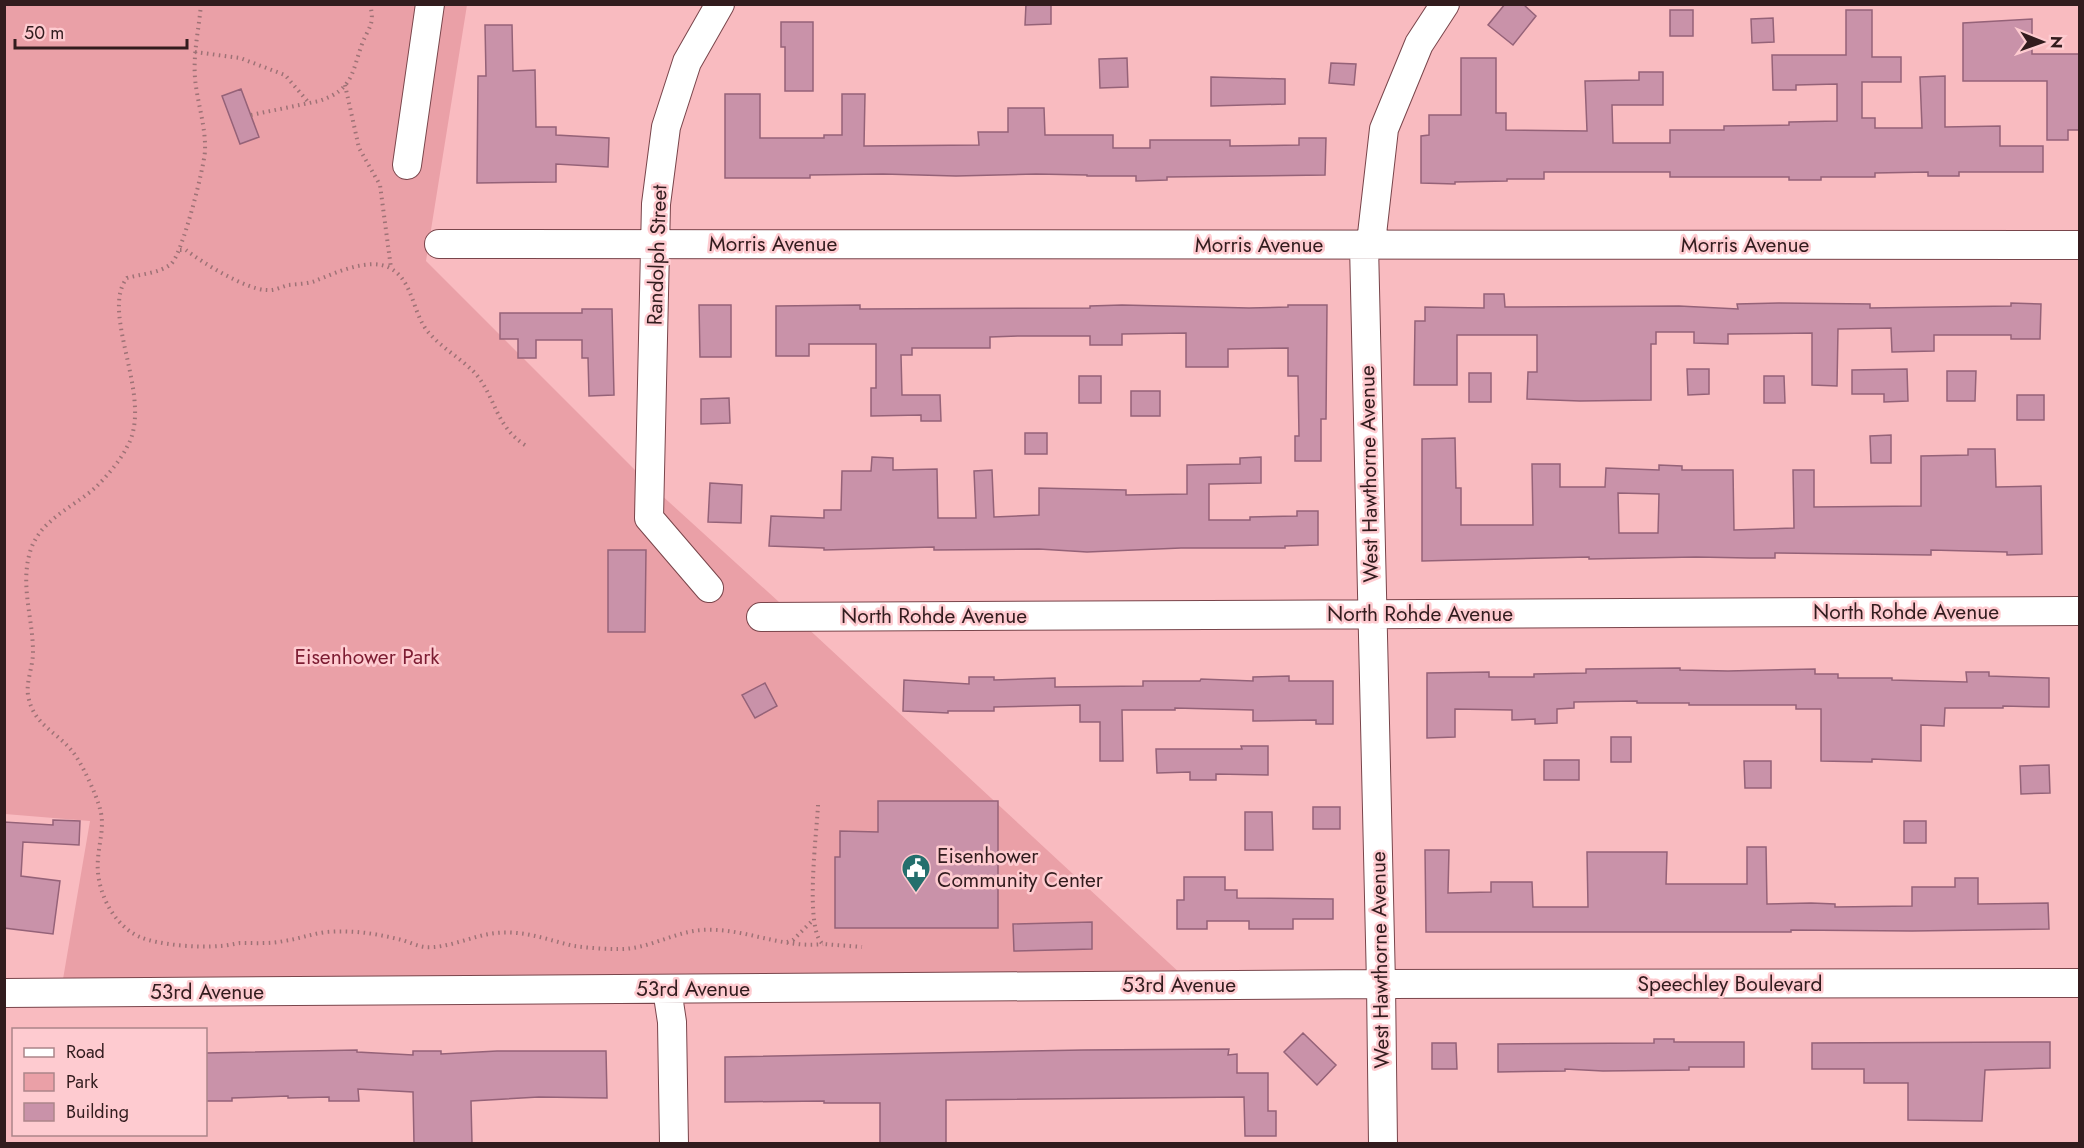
<svg xmlns="http://www.w3.org/2000/svg" width="2084" height="1148" font-family="Jost,sans-serif">
  <style>
    .green { fill: #eaa0a7 }
    .building { fill: #c992a9; stroke: #956278; stroke-width: 1.5; fill-rule: evenodd }
    .lines { fill: none; stroke-linecap: round; stroke-linejoin: round }
    .minor-casing { stroke: #79454b; stroke-width: 30 }
    .path { stroke: #9e7276; stroke-width: 4; stroke-dasharray: 1.5 4.5; stroke-linecap: butt }
    .minor { stroke: #fff; stroke-width: 28 }
    .labels { text-anchor: middle; dominant-baseline: central; stroke-width: 5; stroke-linejoin: round; paint-order: stroke }
    .street-label { font-size: 21px; fill: #321c1e; stroke: #fecbd0 }
    .park-label { font-size: 21px; fill: #7c1c32; stroke: #fecbd0 }
    .poi-label { font-size: 21px; fill: #321c1e; stroke: #fecbd0; text-anchor: start }
  </style>
  <rect width="100%" height="100%" fill="#f9bbc0"/>
  <path class="green" d="M 4,5 L 467,5 L 426,261 L 647,482 L 802,623 L 1182,975 L 62,985 L 90,821 L 5,814 Z"/>
  <path class="building" d="M 1026,4 L 1051,4 L 1051,24 L 1025,25 Z
    M 1505,4 L 1523,4 L 1536,16 L 1513,45 L 1488,25 Z
    M 1670,10 L 1693,10 L 1693,36 L 1670,36 Z
    M 1846,10 L 1872,10 L 1872,57 L 1901,57 L 1901,82 L 1862,82 L 1862,118 L 1875,118 L 1875,128 L 1922,128 L 1920,77 L 1945,76 L 1945,127 L 2000,126 L 2000,146 L 2043,146 L 2043,172 L 1959,172 L 1959,176 L 1928,176 L 1928,172 L 1875,173 L 1875,177 L 1821,177 L 1821,180 L 1789,180 L 1789,177 L 1670,177 L 1670,172 L 1544,172 L 1544,179 L 1507,179 L 1507,181 L 1455,182 L 1455,184 L 1421,183 L 1421,136 L 1429,135 L 1429,115 L 1461,115 L 1461,58 L 1496,58 L 1496,113 L 1506,113 L 1506,130 L 1587,131 L 1585,81 L 1639,80 L 1639,72 L 1663,72 L 1663,105 L 1612,105 L 1613,143 L 1670,143 L 1670,130 L 1724,130 L 1724,126 L 1789,125 L 1789,122 L 1837,121 L 1837,84 L 1796,85 L 1796,90 L 1773,90 L 1772,55 L 1846,55 Z
    M 1773,18 L 1774,42 L 1752,43 L 1751,19 Z
    M 2032,19 L 2032,54 L 2079,54 L 2079,130 L 2068,130 L 2068,140 L 2047,140 L 2047,81 L 1963,81 L 1963,23 Z
    M 781,22 L 813,22 L 813,91 L 785,91 L 785,47 L 781,47 Z
    M 485,25 L 512,25 L 513,71 L 535,70 L 536,127 L 556,127 L 556,135 L 609,138 L 608,167 L 556,164 L 556,182 L 477,183 L 478,76 L 486,76 Z
    M 1127,58 L 1128,87 L 1100,88 L 1099,59 Z
    M 1331,63 L 1356,64 L 1354,85 L 1329,83 Z
    M 1211,77 L 1285,79 L 1285,104 L 1211,106 Z
    M 241,89 L 259,137 L 240,144 L 222,96 Z
    M 725,94 L 760,94 L 760,138 L 824,138 L 824,135 L 842,135 L 842,94 L 865,94 L 864,146 L 979,145 L 978,132 L 1008,132 L 1008,108 L 1044,108 L 1045,135 L 1113,135 L 1113,148 L 1150,148 L 1150,140 L 1230,140 L 1230,146 L 1299,145 L 1299,138 L 1326,138 L 1325,175 L 1167,177 L 1167,180 L 1136,181 L 1136,176 L 1087,176 L 1087,175 L 1036,174 L 956,176 L 883,174 L 810,175 L 810,178 L 725,178 Z
    M 1484,294 L 1504,294 L 1505,307 L 1679,306 L 1738,309 L 1737,304 L 1779,303 L 1870,304 L 1870,308 L 2011,306 L 2011,303 L 2041,304 L 2040,339 L 2011,339 L 2011,335 L 1934,335 L 1934,351 L 1892,352 L 1891,328 L 1838,329 L 1837,386 L 1812,385 L 1812,333 L 1728,334 L 1728,344 L 1694,343 L 1694,332 L 1656,332 L 1656,344 L 1651,344 L 1651,400 L 1580,401 L 1527,399 L 1528,372 L 1537,372 L 1537,335 L 1457,335 L 1457,385 L 1414,385 L 1415,321 L 1425,321 L 1425,307 L 1484,308 Z
    M 699,305 L 731,305 L 731,357 L 700,357 Z
    M 860,305 L 860,309 L 1090,308 L 1090,306 L 1122,305 L 1249,308 L 1288,307 L 1288,305 L 1327,305 L 1326,419 L 1321,419 L 1321,461 L 1295,461 L 1295,436 L 1299,436 L 1298,376 L 1288,376 L 1288,348 L 1228,349 L 1228,367 L 1186,367 L 1186,333 L 1122,334 L 1122,345 L 1090,345 L 1090,336 L 1018,336 L 990,337 L 990,348 L 912,348 L 912,355 L 901,355 L 902,395 L 940,395 L 941,421 L 921,421 L 921,415 L 871,416 L 871,388 L 876,388 L 876,344 L 809,344 L 809,356 L 776,356 L 776,306 Z
    M 582,309 L 612,309 L 614,395 L 589,396 L 588,358 L 582,358 L 582,340 L 536,340 L 536,358 L 518,358 L 518,339 L 500,339 L 500,313 L 582,313 Z
    M 1687,369 L 1709,369 L 1709,394 L 1688,395 Z
    M 1907,369 L 1908,401 L 1884,402 L 1884,394 L 1852,394 L 1852,370 Z
    M 1947,371 L 1976,371 L 1975,401 L 1947,401 Z
    M 1469,373 L 1491,373 L 1491,402 L 1469,402 Z
    M 1079,376 L 1101,376 L 1101,403 L 1079,403 Z
    M 1764,376 L 1784,376 L 1785,403 L 1764,403 Z
    M 1131,391 L 1160,391 L 1160,416 L 1131,416 Z
    M 2017,395 L 2044,395 L 2044,420 L 2017,420 Z
    M 729,398 L 730,423 L 701,424 L 701,399 Z
    M 1025,433 L 1047,433 L 1047,454 L 1025,454 Z
    M 1891,435 L 1891,463 L 1871,463 L 1870,436 Z
    M 1455,438 L 1456,488 L 1461,488 L 1461,525 L 1533,525 L 1532,464 L 1560,464 L 1560,487 L 1605,487 L 1606,468 L 1659,470 L 1659,465 L 1682,466 L 1682,470 L 1733,470 L 1734,530 L 1794,528 L 1793,470 L 1814,470 L 1814,507 L 1921,506 L 1921,456 L 1968,455 L 1968,449 L 1995,449 L 1996,487 L 2041,486 L 2042,554 L 2007,555 L 2007,552 L 1931,550 L 1931,555 L 1775,553 L 1775,558 L 1750,558 L 1696,557 L 1589,559 L 1589,557 L 1422,561 L 1422,439 ZM 1618,493 L 1659,494 L 1658,533 L 1619,533 Z
    M 872,457 L 893,458 L 893,470 L 937,469 L 938,518 L 976,518 L 974,471 L 992,470 L 994,517 L 1039,515 L 1039,488 L 1126,490 L 1126,495 L 1187,494 L 1187,465 L 1240,464 L 1240,458 L 1261,457 L 1261,483 L 1209,484 L 1209,520 L 1250,520 L 1250,517 L 1297,516 L 1297,511 L 1318,511 L 1318,545 L 1285,546 L 1285,548 L 1181,548 L 1087,552 L 1039,549 L 934,550 L 934,547 L 824,550 L 824,548 L 769,546 L 771,516 L 824,518 L 824,510 L 841,510 L 842,471 L 871,471 Z
    M 710,483 L 742,485 L 741,523 L 708,522 Z
    M 608,550 L 646,550 L 645,632 L 608,632 Z
    M 1680,668 L 1680,670 L 1728,671 L 1815,669 L 1815,674 L 1838,674 L 1838,678 L 1892,678 L 1892,680 L 1967,682 L 1966,672 L 1989,672 L 1989,676 L 2049,678 L 2049,707 L 2003,706 L 2003,708 L 1945,708 L 1944,726 L 1921,725 L 1921,761 L 1872,759 L 1872,762 L 1821,761 L 1821,709 L 1796,709 L 1796,705 L 1689,705 L 1689,703 L 1637,703 L 1637,701 L 1574,702 L 1574,708 L 1557,709 L 1557,723 L 1535,724 L 1535,719 L 1512,720 L 1512,710 L 1455,709 L 1455,737 L 1427,738 L 1427,673 L 1489,672 L 1489,677 L 1534,677 L 1534,674 L 1586,673 L 1586,669 Z
    M 1289,676 L 1289,681 L 1333,681 L 1333,724 L 1316,724 L 1316,720 L 1253,721 L 1253,710 L 1175,708 L 1175,710 L 1122,710 L 1123,761 L 1100,761 L 1100,722 L 1080,722 L 1080,705 L 994,707 L 994,711 L 948,711 L 948,713 L 903,711 L 904,680 L 969,684 L 969,677 L 994,677 L 994,680 L 1055,678 L 1055,687 L 1143,686 L 1143,681 L 1200,681 L 1201,679 L 1253,681 L 1253,677 Z
    M 765,683 L 777,706 L 755,718 L 742,695 Z
    M 1611,737 L 1631,737 L 1631,762 L 1611,762 Z
    M 1241,746 L 1268,746 L 1268,775 L 1216,774 L 1216,780 L 1190,780 L 1190,772 L 1157,773 L 1156,749 L 1242,749 Z
    M 1544,760 L 1579,760 L 1579,780 L 1544,780 Z
    M 1744,761 L 1771,761 L 1771,788 L 1745,788 Z
    M 2049,765 L 2050,793 L 2021,794 L 2020,766 Z
    M 878,801 L 998,801 L 998,928 L 835,928 L 835,857 L 840,857 L 840,831 L 878,832 Z
    M 1313,807 L 1340,807 L 1340,829 L 1313,829 Z
    M 1245,812 L 1272,812 L 1273,850 L 1245,850 Z
    M 53,820 L 80,821 L 79,845 L 23,842 L 21,876 L 60,881 L 53,934 L 4,928 L 4,822 L 53,825 Z
    M 1904,821 L 1926,821 L 1926,843 L 1904,843 Z
    M 1747,847 L 1766,847 L 1767,904 L 1811,903 L 1835,904 L 1835,907 L 1912,906 L 1912,887 L 1955,887 L 1955,878 L 1978,878 L 1978,904 L 2048,903 L 2049,929 L 1912,931 L 1791,930 L 1791,932 L 1426,932 L 1425,850 L 1449,850 L 1448,893 L 1491,892 L 1491,882 L 1532,882 L 1533,907 L 1588,907 L 1587,852 L 1667,852 L 1666,884 L 1747,884 Z
    M 1184,877 L 1225,877 L 1225,890 L 1237,890 L 1237,898 L 1333,899 L 1333,919 L 1293,919 L 1293,929 L 1249,929 L 1249,921 L 1207,921 L 1207,929 L 1177,929 L 1177,900 L 1184,900 Z
    M 1092,922 L 1092,949 L 1014,951 L 1013,924 Z
    M 1303,1033 L 1336,1065 L 1317,1085 L 1284,1052 Z
    M 1654,1039 L 1674,1039 L 1674,1042 L 1744,1042 L 1744,1067 L 1689,1067 L 1689,1070 L 1603,1071 L 1565,1069 L 1565,1071 L 1498,1072 L 1498,1044 L 1654,1043 Z
    M 2050,1042 L 2050,1068 L 1985,1070 L 1982,1121 L 1908,1120 L 1908,1083 L 1864,1083 L 1864,1069 L 1812,1069 L 1812,1043 Z
    M 1432,1043 L 1456,1043 L 1457,1069 L 1432,1069 Z
    M 1229,1049 L 1228,1055 L 1237,1054 L 1237,1073 L 1268,1073 L 1268,1111 L 1276,1111 L 1276,1136 L 1245,1136 L 1244,1097 L 946,1100 L 946,1143 L 880,1143 L 880,1103 L 824,1103 L 824,1101 L 725,1102 L 725,1057 L 1083,1050 Z
    M 357,1050 L 357,1052 L 413,1055 L 413,1051 L 441,1051 L 441,1054 L 497,1051 L 606,1051 L 607,1098 L 539,1097 L 471,1101 L 472,1143 L 414,1143 L 413,1092 L 358,1089 L 359,1101 L 329,1101 L 329,1097 L 288,1098 L 288,1096 L 232,1098 L 232,1101 L 206,1101 L 206,1053 Z"/>
  <g class="lines">
    <g class="minor-casing">
      <path id="minor" d="M 407,165 L 430,4
        M 439,244 L 2080,245
        M 709,588 L 649,518 L 656,204 L 666,127 L 687,62 L 720,4
        M 761,617 L 2080,611
        M 667,989 L 672,1022 L 674,1144
        M 4,993 L 1381,984 L 2080,983
        M 1383,1144 L 1381,984 L 1364,245 L 1371,243 L 1384,129 L 1419,44 L 1445,4"/>
    </g>
    <path class="path" d="M 201,4 C 199,29 193,53 195,78 C 197,102 206,126 205,151 C 204,168 182,255 171,264 C 160,273 141,274 127,278 C 99,313 155,399 127,447 C 120,461 107,476 96,487 C 74,507 39,520 30,552 C 20,586 33,618 33,652 C 33,667 26,681 28,695 C 33,725 56,731 72,751 C 81,761 97,796 100,809 C 105,826 99,842 98,859 C 95,888 112,925 140,937 C 158,945 199,948 219,946 C 226,946 233,944 240,943 C 255,943 270,944 284,941 C 298,939 311,934 326,932 C 351,930 373,933 398,939 C 407,941 416,946 425,947 C 447,949 474,935 496,933 C 524,930 548,940 574,946 C 588,948 604,949 618,949 C 647,950 673,932 702,930 C 743,927 782,949 823,944
      M 195,52 L 240,58 L 285,75 L 309,103
      M 345,85 L 359,148 L 380,185 L 391,268
      M 251,115 L 319,101 C 353,90 352,72 362,44 C 369,26 375,25 370,4
      M 180,250 L 186,250 C 203,263 245,289 266,290 C 274,291 281,287 288,285 C 297,284 307,284 315,281 C 335,273 369,257 390,268 C 414,281 412,314 429,333 C 442,348 460,358 474,372 C 496,396 494,425 525,445
      M 818,805 C 817,831 804,930 823,944 L 862,947
      M 787,942 L 793,940 L 813,920"/>
    <use href="#minor" class="minor"/>
  </g>
  <defs>
    <g id="civic-pin" transform="scale(1.5)"><path d="M0 17L-7.5 6A9.5 9.5 0 1 1 7.5 6Z" fill="#246f6d" stroke="#fecbd0"/><path d="M-.6-6.5H3V-4.5H.6V-3L4-1V1h2V6H-6V1h2V-1L-.6-3ZM-1.2 2.5V6h2.4V2.5Z" fill="#fff"/></g>
  </defs>
  <g fill-rule="evenodd">
    <use href="#civic-pin" x="916" y="868"/>
  </g>
  <g class="labels">
    <g class="street-label">
      <text x="773" y="244">Morris Avenue</text>
      <text x="1259" y="245">Morris Avenue</text>
      <text x="1745" y="245">Morris Avenue</text>
      <text transform="translate(657 255) rotate(-88)">Randolph Street</text>
      <text transform="translate(1369 474) rotate(-91)">West Hawthorne Avenue</text>
      <text x="1906" y="612">North Rohde Avenue</text>
      <text x="1420" y="614">North Rohde Avenue</text>
      <text x="934" y="616">North Rohde Avenue</text>
      <text transform="translate(1380 960) rotate(-91)">West Hawthorne Avenue</text>
      <text x="1730" y="984">Speechley Boulevard</text>
      <text x="1179" y="985">53rd Avenue</text>
      <text x="693" y="989">53rd Avenue</text>
      <text x="207" y="992">53rd Avenue</text>
    </g>
    <g class="park-label">
      <text x="367" y="657">Eisenhower Park</text>
    </g>
    <g class="poi-label">
      <text x="937" y="856">Eisenhower<tspan x="937" dy="24">Community Center</tspan></text>
    </g>
  </g>
  <rect width="2084" height="1148" fill="none" stroke="#321c1e" stroke-width="12"/>
  <rect x="12" y="1028" width="195" height="108" fill="#fecbd0" stroke="#ac8589" stroke-width="1.5"/>
  <rect x="24" y="1048" width="30" height="9" fill="#ffffff" stroke="#ac8589" stroke-width="1.5"/>
  <text x="66" y="1058" font-size="18" fill="#321c1e">Road</text>
  <rect x="24" y="1073" width="30" height="18" fill="#eaa0a7" stroke="#ac8589" stroke-width="1.5"/>
  <text x="66" y="1088" font-size="18" fill="#321c1e">Park</text>
  <rect x="24" y="1103" width="30" height="18" fill="#c992a9" stroke="#ac8589" stroke-width="1.5"/>
  <text x="66" y="1118" font-size="18" fill="#321c1e">Building</text>
  <g transform="translate(2042 42) rotate(91)" stroke="#fecbd0" stroke-width="4.5" paint-order="stroke">
  <path d="M0-4.5L10 22L0 15L-10 22Z" fill="#321c1e"/>
  <text y="-9" font-size="16" font-weight="bold" text-anchor="middle" fill="#321c1e">N</text>
  </g>
  <path d="M15 39v9h172v-9" fill="none" stroke="#321c1e" stroke-width="3"/>
  <text x="24" y="39" font-size="18" fill="#321c1e" stroke="#fecbd0" stroke-width="4.5" paint-order="stroke">50 m</text>
</svg>
